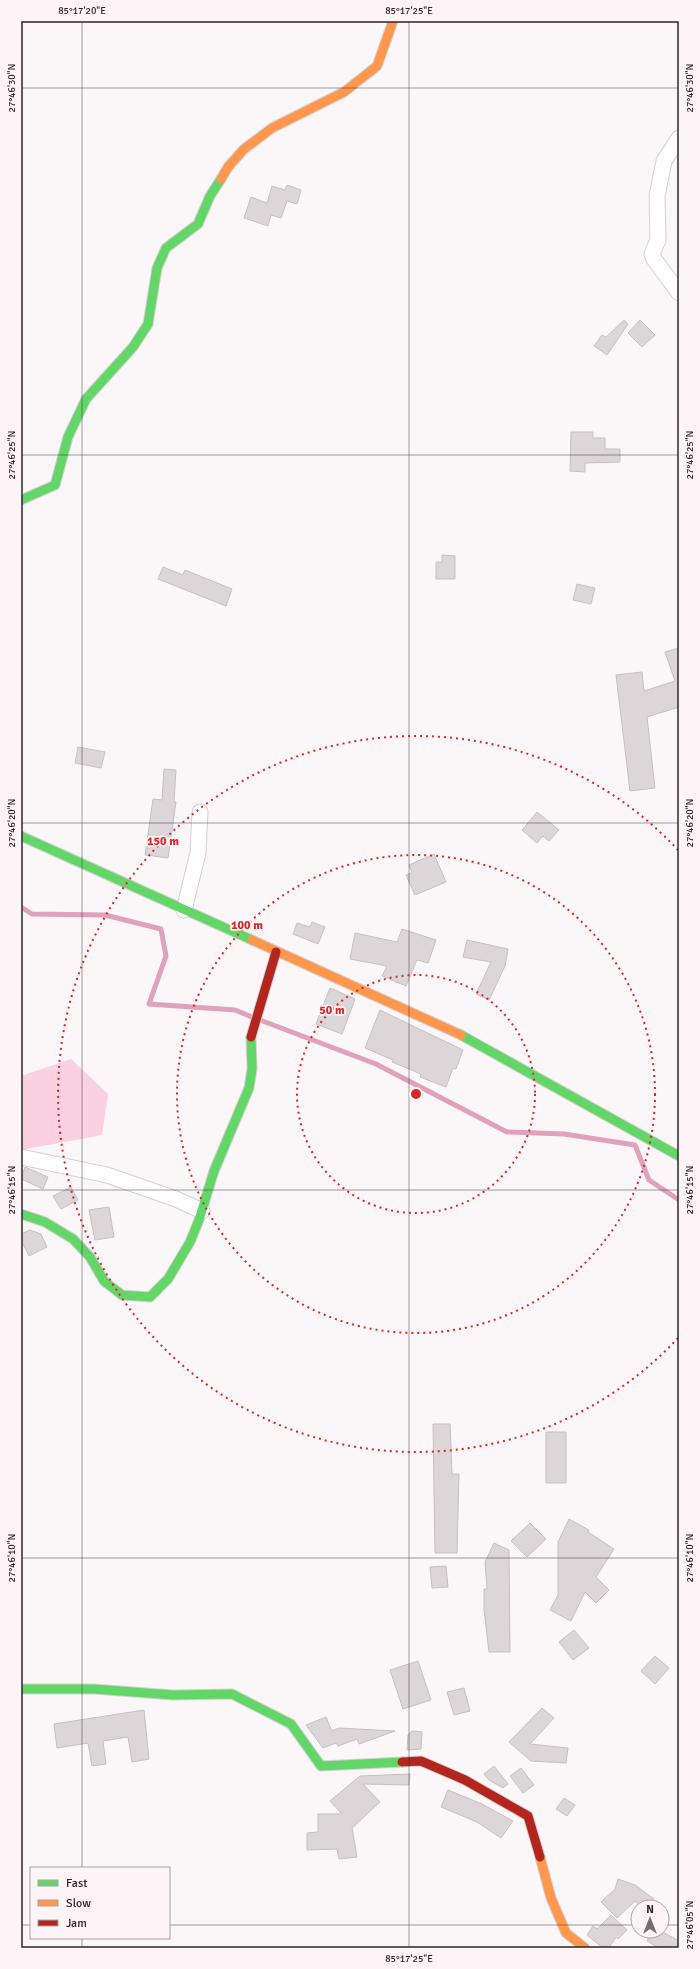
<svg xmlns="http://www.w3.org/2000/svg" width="700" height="1969" font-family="Signika,sans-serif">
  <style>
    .green { fill: #fad1e0 }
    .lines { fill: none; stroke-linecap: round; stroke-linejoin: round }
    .stream { stroke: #e0a1ba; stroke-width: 5 }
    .building { fill: #ddd6d9; stroke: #c6c0c2 }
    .street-casing { stroke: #d7d0d3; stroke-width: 17 }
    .fast-casing { stroke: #d7d0d3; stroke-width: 11 }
    .slow-casing { stroke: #d7d0d3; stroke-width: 11 }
    .jam-casing { stroke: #d7d0d3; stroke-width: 11 }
    .street { stroke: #fefefe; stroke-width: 15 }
    .fast { stroke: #63d668; stroke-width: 9 }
    .slow { stroke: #ff974d; stroke-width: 9 }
    .jam { stroke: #b3261e; stroke-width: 9 }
    .ticks { fill: none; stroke: #2d2427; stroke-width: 1; stroke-opacity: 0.45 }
    .ring { fill: none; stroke: #d62828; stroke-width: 2; stroke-dasharray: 2 4 }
    .centre { fill: #d62828; stroke: #fdf4f7; stroke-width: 2 }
    .ring-label { font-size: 12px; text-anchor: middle; font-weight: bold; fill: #d62828; stroke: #fdf4f7; stroke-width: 3.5; stroke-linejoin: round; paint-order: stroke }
    .neatline { fill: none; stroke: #2d2427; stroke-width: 1.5 }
    .ticks-label { font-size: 10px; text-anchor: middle; fill: #2d2427 }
  </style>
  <rect width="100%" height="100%" fill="#fbf6f8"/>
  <path class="green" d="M 71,1059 L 108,1094 L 102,1135 L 21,1150 L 21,1076 Z"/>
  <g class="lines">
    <path class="stream" d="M 21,907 L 32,914 L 105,915 L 161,929 L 166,956 L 149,1004 L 235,1010 L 252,1017
      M 260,1020 L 376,1064 L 507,1132 L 564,1134 L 635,1145 L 649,1180 L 679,1200"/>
  </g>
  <path class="building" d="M 287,185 L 301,190 L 297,204 L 287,201 L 281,218 L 271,215 L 268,226 L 244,218 L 251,197 L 267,203 L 272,186 L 285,190 Z
    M 624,320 L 628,324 L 607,355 L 594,346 L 602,335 L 606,337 Z
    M 640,320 L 655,335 L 642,347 L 628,333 Z
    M 571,432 L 593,432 L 593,438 L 605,438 L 605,449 L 620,449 L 620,462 L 585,463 L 585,472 L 570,471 Z
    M 442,555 L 455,556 L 455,579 L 436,579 L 436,562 L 442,562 Z
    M 163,567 L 183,575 L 185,570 L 232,589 L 226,606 L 158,579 Z
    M 577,584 L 595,588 L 591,604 L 573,600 Z
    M 679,648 L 679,707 L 647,717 L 655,788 L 630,791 L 616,675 L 642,672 L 644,691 L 675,681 L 665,652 Z
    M 78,747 L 105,752 L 101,768 L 75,763 Z
    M 164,769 L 176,770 L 174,802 L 176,802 L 168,858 L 145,855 L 153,799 L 162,800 Z
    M 537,812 L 559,830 L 549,841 L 543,836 L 537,843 L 522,830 Z
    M 434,854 L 446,882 L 415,895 L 406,875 L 412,873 L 409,865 Z
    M 312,922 L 325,927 L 318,944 L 293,934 L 297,923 L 310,927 Z
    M 402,929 L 436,940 L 428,963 L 417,960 L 406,986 L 382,976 L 387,966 L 350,959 L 355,933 L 397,942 Z
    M 467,940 L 508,949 L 505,966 L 489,1000 L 476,994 L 491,962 L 463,957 Z
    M 330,988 L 355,999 L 342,1034 L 316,1024 Z
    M 380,1010 L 463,1050 L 456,1069 L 453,1068 L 446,1087 L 420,1077 L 421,1074 L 392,1062 L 393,1060 L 365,1048 Z
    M 25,1167 L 48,1177 L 43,1189 L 21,1179 Z
    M 71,1187 L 78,1200 L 61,1209 L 53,1196 Z
    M 109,1207 L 114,1237 L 95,1240 L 89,1210 Z
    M 30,1230 L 41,1234 L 47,1247 L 29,1256 L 21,1240 L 21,1234 Z
    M 433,1424 L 450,1424 L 452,1474 L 459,1474 L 457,1553 L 435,1553 Z
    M 546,1432 L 566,1432 L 566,1483 L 546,1483 Z
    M 569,1519 L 589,1530 L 588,1532 L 614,1549 L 596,1577 L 609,1590 L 596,1603 L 585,1592 L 571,1621 L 550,1610 L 558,1595 L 558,1542 Z
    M 530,1523 L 546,1539 L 527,1557 L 511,1541 Z
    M 494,1543 L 509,1550 L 510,1652 L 489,1652 L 484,1609 L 484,1589 L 487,1589 L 485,1562 Z
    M 446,1566 L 448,1587 L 432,1588 L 430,1567 Z
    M 574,1630 L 589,1648 L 573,1660 L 559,1642 Z
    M 655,1656 L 669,1668 L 655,1684 L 641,1671 Z
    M 418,1661 L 431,1700 L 403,1709 L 390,1670 Z
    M 464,1688 L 470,1711 L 454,1715 L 447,1692 Z
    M 542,1708 L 554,1718 L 530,1744 L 568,1748 L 566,1763 L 531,1761 L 509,1742 Z
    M 144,1710 L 149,1759 L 132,1762 L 128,1737 L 103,1741 L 106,1764 L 92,1766 L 88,1743 L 57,1748 L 54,1724 Z
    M 326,1717 L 332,1731 L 339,1728 L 395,1731 L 359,1744 L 357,1739 L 338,1746 L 336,1743 L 323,1748 L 306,1725 Z
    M 412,1731 L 422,1732 L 421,1749 L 407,1750 L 408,1735 Z
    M 494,1766 L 508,1784 L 503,1788 L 489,1780 L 484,1774 Z
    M 521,1768 L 534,1785 L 523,1793 L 510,1776 Z
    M 410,1774 L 409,1785 L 363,1784 L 380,1802 L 352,1828 L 357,1857 L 339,1859 L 337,1849 L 307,1850 L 307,1833 L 318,1832 L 318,1814 L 342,1814 L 330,1801 L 360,1776 Z
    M 448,1790 L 482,1804 L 513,1821 L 501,1838 L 477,1822 L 441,1807 Z
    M 564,1798 L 575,1805 L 567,1816 L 556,1809 Z
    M 618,1879 L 635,1885 L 654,1899 L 647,1907 L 643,1907 L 635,1901 L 617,1918 L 601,1902 L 615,1889 Z
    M 611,1915 L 627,1930 L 618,1939 L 616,1937 L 609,1948 L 603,1948 L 587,1935 L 593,1926 L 597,1929 Z
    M 652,1931 L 661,1931 L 679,1941 L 679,1948 L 659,1948 L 647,1941 Z"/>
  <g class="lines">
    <g class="street-casing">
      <path id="street" d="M 679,138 L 664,161 L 657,196 L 658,240 L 652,254 L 654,259 L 679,293
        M 184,910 L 198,853 L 200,812
        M 21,1157 L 107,1175 L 176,1199 L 202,1211"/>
    </g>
    <g class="fast-casing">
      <path id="fast" d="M 21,500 L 55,485 L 68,437 L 86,399 L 133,347 L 148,324 L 157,268 L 166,248 L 198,224 L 210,196 L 221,179
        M 21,836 L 252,940
        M 461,1035 L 679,1156
        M 21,1214 L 45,1222 L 73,1239 L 90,1257 L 104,1281 L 122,1295 L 150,1297 L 168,1279 L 190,1242 L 199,1220 L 214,1171 L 249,1088 L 252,1069 L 251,1037
        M 21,1689 L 94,1689 L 173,1695 L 232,1694 L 291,1724 L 321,1766 L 402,1762"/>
    </g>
    <g class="slow-casing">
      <path id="slow" d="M 221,179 L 228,167 L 244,149 L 272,128 L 344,92 L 377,66 L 393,21
        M 252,940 L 461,1035
        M 540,1857 L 551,1898 L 566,1933 L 585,1948"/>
    </g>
    <g class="jam-casing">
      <path id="jam" d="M 251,1037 L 276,952
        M 402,1762 L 421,1761 L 465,1780 L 528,1816 L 540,1857"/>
    </g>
    <use href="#street" class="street"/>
    <use href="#fast" class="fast"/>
    <use href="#slow" class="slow"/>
    <use href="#jam" class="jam"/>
  </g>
  <path class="ticks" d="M 82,21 L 82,1868M 409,21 L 409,1948M 21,88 L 679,88M 21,455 L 679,455M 21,823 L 679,823M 21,1190 L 679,1190M 21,1558 L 679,1558M 21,1925 L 31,1925M 169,1925 L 638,1925M 662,1925 L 679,1925M 82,1938 L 82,1948"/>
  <g class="ring">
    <circle cx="416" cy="1094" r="119"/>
    <circle cx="416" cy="1094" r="239"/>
    <path d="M678 1338A358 358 0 1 1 678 850"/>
  </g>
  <circle cx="416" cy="1094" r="6" class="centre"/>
  <g class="ring-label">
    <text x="163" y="845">150 m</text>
    <text x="247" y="929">100 m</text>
    <text x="332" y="1014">50 m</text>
  </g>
  <rect width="700" height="1969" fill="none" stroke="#fdf4f7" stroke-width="44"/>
  <rect x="30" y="1867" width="140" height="72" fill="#fdf4f7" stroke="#aaa1a4"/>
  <rect x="38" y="1880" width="20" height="6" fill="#63d668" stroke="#aaa1a4"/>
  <text x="66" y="1887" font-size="12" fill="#2d2427">Fast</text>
  <rect x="38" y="1900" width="20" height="6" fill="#ff974d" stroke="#aaa1a4"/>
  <text x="66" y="1907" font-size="12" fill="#2d2427">Slow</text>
  <rect x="38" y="1920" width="20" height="6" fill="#b3261e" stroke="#aaa1a4"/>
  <text x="66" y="1927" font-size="12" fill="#2d2427">Jam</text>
  <g transform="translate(650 1919)"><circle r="19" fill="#fdf4f7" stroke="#aaa1a4"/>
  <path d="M0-3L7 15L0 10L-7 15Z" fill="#756e70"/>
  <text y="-6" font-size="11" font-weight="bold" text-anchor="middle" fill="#2d2427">N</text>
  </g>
  <rect x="22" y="22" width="656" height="1925" class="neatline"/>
  <g class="ticks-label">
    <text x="82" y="14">85°17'20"E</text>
    <text x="409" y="14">85°17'25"E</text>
    <text transform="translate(11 88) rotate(-90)" y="4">27°46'30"N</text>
    <text transform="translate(689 88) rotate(-90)" y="4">27°46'30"N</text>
    <text transform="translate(11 455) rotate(-90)" y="4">27°46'25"N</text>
    <text transform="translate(689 455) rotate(-90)" y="4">27°46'25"N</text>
    <text transform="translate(11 823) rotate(-90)" y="4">27°46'20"N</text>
    <text transform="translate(689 823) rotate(-90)" y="4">27°46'20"N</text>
    <text transform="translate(11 1190) rotate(-90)" y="4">27°46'15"N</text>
    <text transform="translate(689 1190) rotate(-90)" y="4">27°46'15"N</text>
    <text transform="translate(11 1558) rotate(-90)" y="4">27°46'10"N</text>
    <text transform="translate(689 1558) rotate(-90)" y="4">27°46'10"N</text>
    <text transform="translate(689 1925) rotate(-90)" y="4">27°46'05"N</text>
    <text x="409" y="1962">85°17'25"E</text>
  </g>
</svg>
